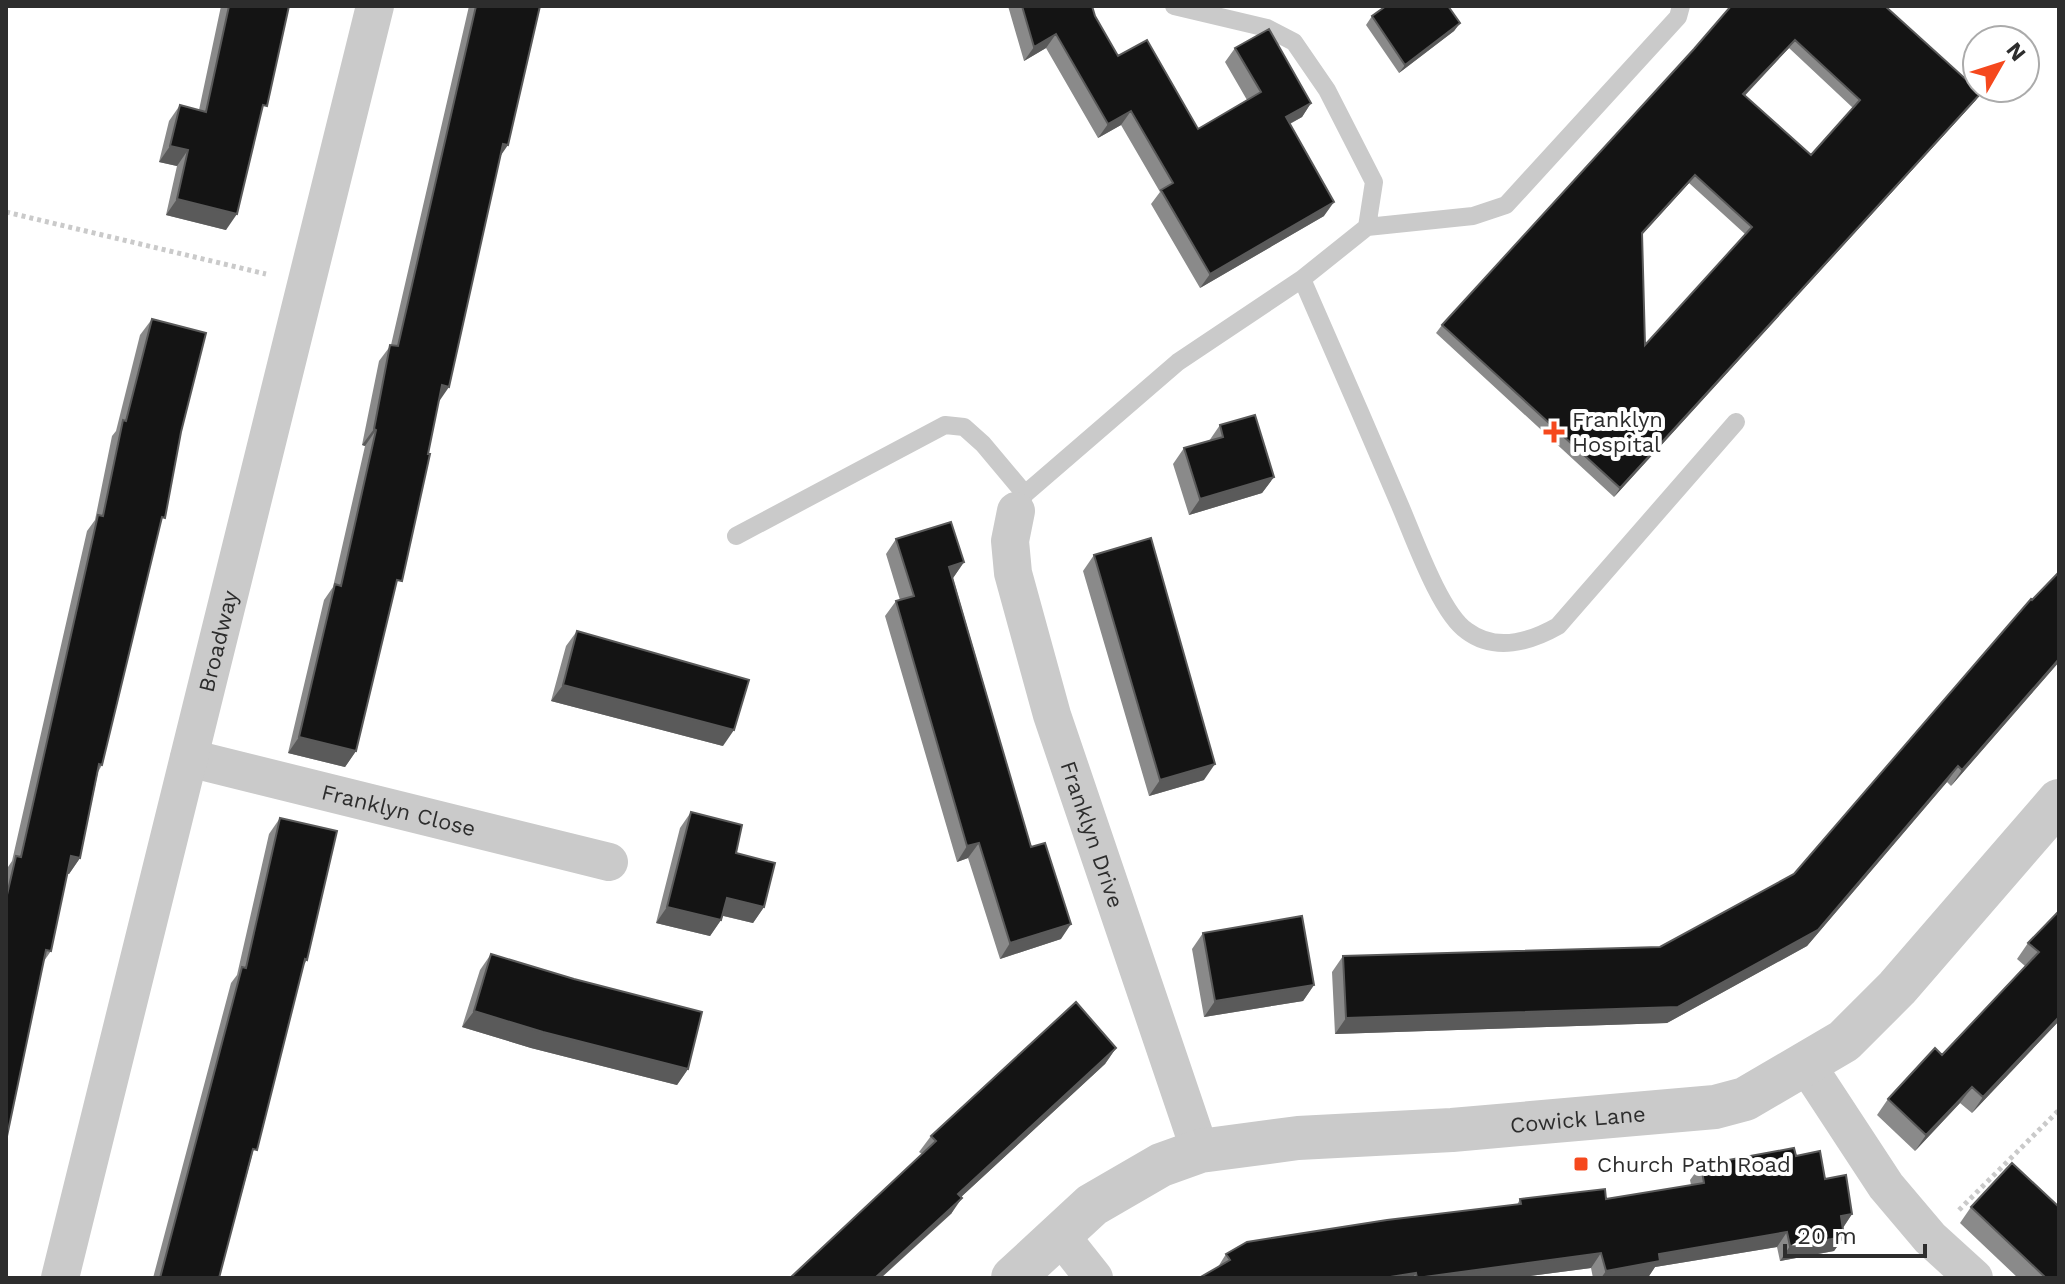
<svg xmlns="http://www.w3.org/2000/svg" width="2065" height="1284" font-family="'Work Sans',sans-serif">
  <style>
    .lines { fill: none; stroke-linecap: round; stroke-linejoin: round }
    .path { stroke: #cacaca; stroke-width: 5; stroke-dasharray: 4 4; stroke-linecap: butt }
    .service { stroke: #cacaca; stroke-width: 18 }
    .minor { stroke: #cacaca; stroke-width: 38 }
    .tertiary { stroke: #cacaca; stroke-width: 44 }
    .wall { fill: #8a8a8a; fill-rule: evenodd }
    .shaded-wall { fill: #5a5a5a }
    .building { fill: #141414; stroke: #5a5a5a; stroke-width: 2; fill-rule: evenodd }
    .poi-dot { fill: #f5481d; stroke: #fff; stroke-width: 3 }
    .labels { text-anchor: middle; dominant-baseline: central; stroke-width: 8; stroke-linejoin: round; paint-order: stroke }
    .poi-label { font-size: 22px; fill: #2d2d2d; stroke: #fff; text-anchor: start }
    .street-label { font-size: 22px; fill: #2d2d2d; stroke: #fff }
  </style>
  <rect width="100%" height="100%" fill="#fff"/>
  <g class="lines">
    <path class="path" d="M 6,212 L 266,274
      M 1959,1210 L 2059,1110"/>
    <path class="service" d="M 1174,6 L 1267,28 L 1294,42 L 1327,90 L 1374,182 L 1367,227
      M 1302,279 L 1367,227 L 1473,216 L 1506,205 L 1678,17 L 1681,6
      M 1016,511 L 1025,494 L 1178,362 L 1302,279 C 1335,354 1367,428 1399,503 C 1413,535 1440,613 1467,631 C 1495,652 1530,642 1558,626 L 1736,422
      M 736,536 L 945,425 L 964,427 L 983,444 L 1025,494"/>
    <g class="minor">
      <path id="s1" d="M 1016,511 L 1010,541 L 1013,573 L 1052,715 L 1200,1151"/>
      <path id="s2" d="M 189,758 L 609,862"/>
      <path d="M 1806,1064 L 1886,1186 L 1930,1238 L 1974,1278"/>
      <path d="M 1060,1235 L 1094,1278"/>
      <path id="s3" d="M 60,1278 L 375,6"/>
    </g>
    <path class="tertiary" id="s4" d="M 1013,1278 L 1092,1205 L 1161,1165 L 1200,1151 L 1298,1138 L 1452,1130 L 1715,1107 L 1745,1099 L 1844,1041 L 1897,988 L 2059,801"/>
  </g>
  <path class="wall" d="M 221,6 L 289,6 L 260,117 L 226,230 L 166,215 L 177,166 L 159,162 L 169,121 L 180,105 L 199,110 Z
    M 469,6 L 540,6 L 500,158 L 438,403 L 356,751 L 345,767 L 288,753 L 324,600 L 333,587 L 365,446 L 362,445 L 379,361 L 391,345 Z
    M 1008,6 L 1092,6 L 1095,16 L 1118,56 L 1198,129 L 1247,100 L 1225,62 L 1235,48 L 1311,103 L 1302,117 L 1290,124 L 1324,216 L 1200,288 L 1151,204 L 1160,192 L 1121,125 L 1098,138 L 1046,48 L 1024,61 Z
    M 1731,6 L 1981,93 L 1975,101 L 1614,497 L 1436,333 L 1442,325 L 1694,49 ZM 1789,48 L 1853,108 L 1811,155 L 1744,95 ZM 1689,183 L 1745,234 L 1645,345 L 1642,235 Z
    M 1372,16 L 1460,23 L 1454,31 L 1399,73 L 1366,25 Z
    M 152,319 L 181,432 L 102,765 L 98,772 L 80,858 L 69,874 L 67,874 L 51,951 L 44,961 L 6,1141 L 6,870 L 12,861 L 87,531 L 95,520 L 112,436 L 116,431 L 140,335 Z
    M 1220,425 L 1274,477 L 1262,493 L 1189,515 L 1173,464 L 1184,448 L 1209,441 Z
    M 896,539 L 964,562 L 953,578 L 1031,847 L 1061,939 L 1000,959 L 968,858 L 957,862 L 885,616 L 896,601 L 900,600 L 886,554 Z
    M 1094,555 L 1204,780 L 1149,796 L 1083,571 Z
    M 2059,572 L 2059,662 L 1951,786 L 1947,782 L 1807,946 L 1667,1023 L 1335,1034 L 1332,972 L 1343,956 L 1660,947 L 1794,874 L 2032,600 Z
    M 577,631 L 723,746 L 551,701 L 566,646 Z
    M 691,812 L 736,853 L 764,907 L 753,923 L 723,916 L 721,920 L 710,936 L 656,923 L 680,828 Z
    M 280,818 L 307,960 L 303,966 L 219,1278 L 153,1278 L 231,983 L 237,975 L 269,834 Z
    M 2059,911 L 2059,1021 L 1972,1113 L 1960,1103 L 1915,1151 L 1877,1115 L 1888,1099 L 1942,1055 L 2025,966 L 2017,959 L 2028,943 Z
    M 1203,933 L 1314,985 L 1303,1001 L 1204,1017 L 1192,949 Z
    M 491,954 L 688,1069 L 677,1085 L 531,1048 L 462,1027 L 480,970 Z
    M 1116,1048 L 1105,1064 L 961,1197 L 951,1214 L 922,1154 L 919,1152 L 931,1136 Z
    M 1796,1156 L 1825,1179 L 1852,1214 L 1843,1228 L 1844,1237 L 1834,1251 L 1780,1261 L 1777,1247 L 1655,1267 L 1649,1276 L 1637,1278 L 1593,1278 L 1591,1268 L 1515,1278 L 1199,1278 L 1218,1267 L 1226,1254 L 1517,1205 L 1520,1199 L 1606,1199 L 1691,1185 L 1690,1180 L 1701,1165 Z
    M 1971,1207 L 2059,1278 L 2018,1278 L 1960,1223 Z"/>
  <path class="shaded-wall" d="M 1460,23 L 1454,31 L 1399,73 L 1405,65 Z
    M 1056,34 L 1046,48 L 1024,61 L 1034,47 Z
    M 1795,40 L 1789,48 L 1738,103 L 1743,94 Z
    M 1981,93 L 1975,101 L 1614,497 L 1620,488 Z
    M 1311,103 L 1302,117 L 1276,131 L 1286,117 Z
    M 1131,111 L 1121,125 L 1098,138 L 1108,124 Z
    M 503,144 L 508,145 L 497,161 Z
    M 170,146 L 188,150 L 177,166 L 159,162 Z
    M 1695,175 L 1689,183 L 1636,241 L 1642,233 Z
    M 177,199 L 237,214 L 226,230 L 166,215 Z
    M 1334,202 L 1324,216 L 1200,288 L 1210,274 Z
    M 442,385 L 449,387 L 438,403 Z
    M 374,429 L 376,430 L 365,446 L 362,445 Z
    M 1274,477 L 1262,493 L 1189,515 L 1200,499 Z
    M 964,562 L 953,578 L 939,582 L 949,567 Z
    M 2059,659 L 2059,662 L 1951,786 L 1962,770 Z
    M 563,685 L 734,730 L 723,746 L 551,701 Z
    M 299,737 L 356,751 L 345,767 L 288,753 Z
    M 1215,764 L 1204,780 L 1149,796 L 1160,780 Z
    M 1958,766 L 1947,782 L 1807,946 L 1667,1023 L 1335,1034 L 1346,1018 L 1678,1007 Z
    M 979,843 L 968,858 L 957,862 L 967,846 Z
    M 71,856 L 80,858 L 69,874 L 60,872 Z
    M 727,898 L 764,907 L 753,923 L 716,914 Z
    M 667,907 L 721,920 L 710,936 L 656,923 Z
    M 1071,924 L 1061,939 L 1000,959 L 1010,943 Z
    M 1314,985 L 1303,1001 L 1204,1017 L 1215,1001 Z
    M 474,1011 L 688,1069 L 677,1085 L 531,1048 L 462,1027 Z
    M 2059,1017 L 2059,1021 L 1972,1113 L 1983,1097 Z
    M 1116,1048 L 1105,1064 L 947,1210 L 958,1194 Z
    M 1972,1087 L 1960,1103 L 1915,1151 L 1926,1135 Z
    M 962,1198 L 951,1214 L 881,1278 L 875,1278 Z
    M 1852,1214 L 1842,1229 L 1841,1216 Z
    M 1787,1232 L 1777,1247 L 1655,1267 L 1649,1276 L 1637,1278 L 1601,1278 L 1606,1271 L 1659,1254 Z
    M 1844,1237 L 1834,1251 L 1780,1261 L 1790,1246 Z
    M 1601,1253 L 1591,1268 L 1515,1278 L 1417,1278 Z
    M 1416,1273 L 1413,1278 L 1384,1278 Z"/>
  <path class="building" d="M 229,6 L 289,6 L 267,106 L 263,105 L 237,214 L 177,199 L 188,150 L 170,146 L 180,105 L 206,112 Z
    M 476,6 L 540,6 L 508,145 L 503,144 L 449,387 L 442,385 L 428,454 L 430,454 L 402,581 L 397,580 L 356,751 L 299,737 L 335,584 L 341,586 L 376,430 L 374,429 L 390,345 L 398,346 Z
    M 1022,6 L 1092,6 L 1095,16 L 1118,56 L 1147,40 L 1198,129 L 1261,92 L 1235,48 L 1269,29 L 1311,103 L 1286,117 L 1334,202 L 1210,274 L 1161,190 L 1173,183 L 1131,111 L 1108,124 L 1056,34 L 1034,47 Z
    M 1386,6 L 1448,6 L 1460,23 L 1405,65 L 1372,16 Z
    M 1731,6 L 1885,6 L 1981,93 L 1620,488 L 1442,325 L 1694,49 ZM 1795,40 L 1860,100 L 1811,155 L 1743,94 ZM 1695,175 L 1752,227 L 1645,345 L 1642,233 Z
    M 152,319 L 206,333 L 181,432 L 165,518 L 162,517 L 102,765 L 99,764 L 80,858 L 71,856 L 51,951 L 46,950 L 6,1141 L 6,899 L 16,856 L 21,857 L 98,515 L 103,516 L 123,420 L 126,421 Z
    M 1255,415 L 1274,477 L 1200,499 L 1184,448 L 1223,437 L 1220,425 Z
    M 951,522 L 964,562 L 949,567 L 1031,847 L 1045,843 L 1071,924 L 1010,943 L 979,843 L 967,846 L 896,601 L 914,596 L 896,539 Z
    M 1151,538 L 1215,764 L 1160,780 L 1094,555 Z
    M 2059,572 L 2059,659 L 1962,770 L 1958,766 L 1818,930 L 1678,1007 L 1346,1018 L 1343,956 L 1660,947 L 1794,874 L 2031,599 L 2032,600 Z
    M 577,631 L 749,680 L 734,730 L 563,685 Z
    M 691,812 L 742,825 L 736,853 L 775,863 L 764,907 L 727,898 L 721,920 L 667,907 Z
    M 280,818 L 337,831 L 307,960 L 305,959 L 257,1150 L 253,1149 L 219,1278 L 160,1278 L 242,967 L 246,968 Z
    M 2059,911 L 2059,1017 L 1983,1097 L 1972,1087 L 1926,1135 L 1888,1099 L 1935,1048 L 1942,1055 L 2039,952 L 2028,943 Z
    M 1302,916 L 1314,985 L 1215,1001 L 1203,933 Z
    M 491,954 L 574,979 L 702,1012 L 688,1069 L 543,1032 L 474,1011 Z
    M 1076,1002 L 1116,1048 L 958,1194 L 962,1198 L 875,1278 L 790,1278 L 936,1141 L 931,1136 Z
    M 1794,1148 L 1796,1156 L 1820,1151 L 1825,1179 L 1846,1175 L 1852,1214 L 1841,1216 L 1844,1237 L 1790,1246 L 1787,1232 L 1659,1254 L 1660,1261 L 1606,1271 L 1601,1253 L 1417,1278 L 1416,1273 L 1384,1278 L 1199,1278 L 1230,1260 L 1226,1254 L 1247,1242 L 1387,1220 L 1521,1204 L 1520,1199 L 1605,1189 L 1606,1199 L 1704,1183 L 1701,1165 Z
    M 2012,1163 L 2059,1207 L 2059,1278 L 2046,1278 L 1971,1207 Z"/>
  <g class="poi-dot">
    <path d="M1550 420h8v8h8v8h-8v8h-8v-8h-8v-8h8z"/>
    <rect x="1573" y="1156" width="16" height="16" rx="4"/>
  </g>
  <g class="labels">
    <g class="poi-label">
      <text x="1572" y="419">Franklyn<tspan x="1572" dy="25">Hospital</tspan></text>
      <text x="1597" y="1164">Church Path Road</text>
    </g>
    <g class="street-label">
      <text stroke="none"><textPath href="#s3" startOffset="656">Broadway</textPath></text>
      <text stroke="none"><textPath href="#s2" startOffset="216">Franklyn Close</textPath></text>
      <text stroke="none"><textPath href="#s1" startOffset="336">Franklyn Drive</textPath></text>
      <text stroke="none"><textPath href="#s4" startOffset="608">Cowick Lane</textPath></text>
    </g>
  </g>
  <rect width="2065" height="1284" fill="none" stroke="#2d2d2d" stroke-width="16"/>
  <g transform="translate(2001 64) rotate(51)"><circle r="38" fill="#ffffff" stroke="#ababab" stroke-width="2"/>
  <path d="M0-6L14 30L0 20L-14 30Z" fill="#f5481d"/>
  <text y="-12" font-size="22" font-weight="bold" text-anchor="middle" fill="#2d2d2d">N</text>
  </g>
  <path d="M1785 1244v12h140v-12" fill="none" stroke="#2d2d2d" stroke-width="4"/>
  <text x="1797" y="1244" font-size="24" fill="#2d2d2d" stroke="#ffffff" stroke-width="6" paint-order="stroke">20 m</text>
</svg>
